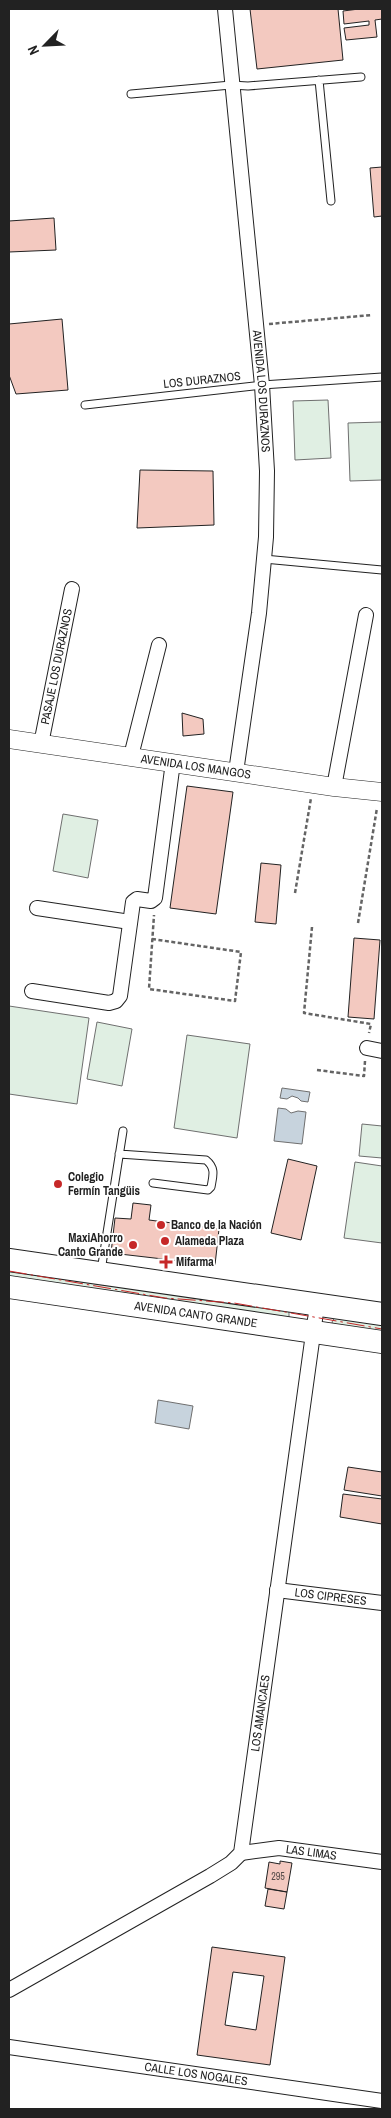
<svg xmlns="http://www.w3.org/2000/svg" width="391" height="2118" font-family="'Archivo Narrow',sans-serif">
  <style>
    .green { fill: #e0efe3; stroke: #6f6f6f }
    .water { fill: #c7d3dd; stroke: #6f6f6f }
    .building { fill: #f3c9c0; stroke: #222; fill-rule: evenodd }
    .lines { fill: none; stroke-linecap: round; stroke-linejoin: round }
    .service-casing { stroke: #222; stroke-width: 9 }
    .minor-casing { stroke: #222; stroke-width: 16 }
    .tertiary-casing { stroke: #222; stroke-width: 19 }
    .primary-casing { stroke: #222; stroke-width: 24 }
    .path { stroke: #646464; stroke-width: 2.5; stroke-dasharray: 4 2.5; stroke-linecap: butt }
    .service { stroke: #fff; stroke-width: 7 }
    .minor { stroke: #fff; stroke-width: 14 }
    .tertiary { stroke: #fff; stroke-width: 18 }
    .primary { stroke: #fff; stroke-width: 22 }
    .power { stroke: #c62828; stroke-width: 1; stroke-dasharray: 18 4 2.5 4; stroke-linecap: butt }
    .poi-dot { fill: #c62828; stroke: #fff; stroke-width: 2 }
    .labels { text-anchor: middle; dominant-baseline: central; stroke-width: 4; stroke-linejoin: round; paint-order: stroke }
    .number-label { font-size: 10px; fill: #564c4a }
    .street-label { font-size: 12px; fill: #222; stroke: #fff }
    .poi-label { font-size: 12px; font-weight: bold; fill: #222; stroke: #fff; text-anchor: start }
  </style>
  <rect width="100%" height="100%" fill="#fff"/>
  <path class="green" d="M 328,400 L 331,458 L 295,460 L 293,401 Z
    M 382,422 L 382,480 L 350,481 L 348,423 Z
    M 63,814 L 98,820 L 88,878 L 53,871 Z
    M 9,1006 L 89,1018 L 77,1104 L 9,1094 Z
    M 97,1022 L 132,1029 L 122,1086 L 87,1079 Z
    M 187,1035 L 250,1044 L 237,1138 L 174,1128 Z
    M 362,1124 L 382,1126 L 382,1158 L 359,1156 Z
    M 355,1162 L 382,1166 L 382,1243 L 344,1238 Z
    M 9,1268 L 289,1311 L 289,1318 L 9,1282 Z
    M 335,1317 L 382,1323 L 382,1335 L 334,1328 L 332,1322 Z"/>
  <path class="water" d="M 282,1088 L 310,1092 L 308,1102 L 301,1101 L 298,1098 L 292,1096 L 287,1099 L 280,1098 Z
    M 278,1108 L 286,1109 L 291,1113 L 298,1111 L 306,1112 L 302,1144 L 274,1141 Z
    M 158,1400 L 193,1406 L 189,1429 L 155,1423 Z"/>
  <path class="building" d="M 250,9 L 338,9 L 343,60 L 257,69 Z
    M 359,9 L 382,9 L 382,19 L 375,20 L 377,37 L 346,40 L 344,28 L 369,25 L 369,21 L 344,24 L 343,11 Z
    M 382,167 L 382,216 L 374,217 L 370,168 Z
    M 54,218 L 56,250 L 9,252 L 9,221 Z
    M 62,319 L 68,390 L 16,394 L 9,375 L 9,324 Z
    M 140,470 L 213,471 L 214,525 L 137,528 Z
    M 182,713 L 203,719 L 204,734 L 183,736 Z
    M 187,786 L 233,792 L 216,914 L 170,908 Z
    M 261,863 L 281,865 L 276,924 L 255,922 Z
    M 354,938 L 380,940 L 374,1019 L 348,1017 Z
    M 288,1159 L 317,1166 L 301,1240 L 271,1233 Z
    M 133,1203 L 151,1205 L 149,1220 L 219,1229 L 215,1265 L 111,1253 L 115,1218 L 131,1219 Z
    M 348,1467 L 382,1472 L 382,1496 L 344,1490 Z
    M 343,1494 L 382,1499 L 382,1524 L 340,1517 Z
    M 280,1861 L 292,1863 L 287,1892 L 265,1888 L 269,1862 L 280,1864 Z
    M 268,1889 L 287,1892 L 284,1909 L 265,1906 Z
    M 212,1947 L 285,1957 L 270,2065 L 197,2055 ZM 233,1972 L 264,1976 L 256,2030 L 225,2025 Z"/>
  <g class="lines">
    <g class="service-casing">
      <path id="service" d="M 319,80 L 331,201
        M 131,94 L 231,85 L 248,86 L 361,77
        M 85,405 L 262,385 L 382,377
        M 264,559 L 382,570
        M 119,1154 L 206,1160 C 216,1168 213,1176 211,1187 L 208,1190 L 153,1183
        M 101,1271 L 123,1131"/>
    </g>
    <g class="minor-casing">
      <g id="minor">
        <path id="s1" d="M 225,9 L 262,385 L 267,471 L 266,537 L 259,613 L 236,772"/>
        <path id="s2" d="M 41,744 L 72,589"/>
        <path d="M 131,756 L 159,645"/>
        <path d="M 334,787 L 366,615"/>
        <path d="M 37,908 L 130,922"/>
        <path d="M 32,991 L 109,1003 L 116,1001 L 120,996 L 133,902 L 137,899 L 151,901 L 155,898 L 173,762"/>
        <path d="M 367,1048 L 382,1051"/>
        <path id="s3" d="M 277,1590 L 382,1603"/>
        <path id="s4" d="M 241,1853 L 279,1848 L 382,1862"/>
        <path id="s5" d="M 9,1990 L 210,1876 L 231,1863 L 241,1853 L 317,1305"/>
        <path id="s6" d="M 9,2047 L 382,2101"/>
      </g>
    </g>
    <g class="tertiary-casing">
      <g id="tertiary">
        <path id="s7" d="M 9,739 L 334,787 L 382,792"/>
      </g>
    </g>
    <g class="primary-casing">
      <g id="primary">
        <path d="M 9,1260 L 382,1314"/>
        <path id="s8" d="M 9,1287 L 382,1342"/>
      </g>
    </g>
    <path class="path" d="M 269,324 L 372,315
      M 295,893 L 311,798
      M 358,923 L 377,808
      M 312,927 L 304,1013 L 371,1024 L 369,1033
      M 152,939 L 241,952 L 235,1001 L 149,989 L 154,915
      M 317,1070 L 364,1076 L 365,1061"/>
    <use href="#service" class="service"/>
    <use href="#minor" class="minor"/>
    <use href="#tertiary" class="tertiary"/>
    <use href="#primary" class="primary"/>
    <path class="power" d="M 9,1271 L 165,1298 L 234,1303 L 382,1329"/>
  </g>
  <g class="poi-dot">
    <circle cx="58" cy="1184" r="5"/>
    <circle cx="161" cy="1225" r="5"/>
    <circle cx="165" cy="1241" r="5"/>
    <circle cx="133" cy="1245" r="5"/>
    <path d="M163.5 1254.5h5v5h5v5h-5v5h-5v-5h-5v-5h5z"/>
  </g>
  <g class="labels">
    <g class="number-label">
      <text x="278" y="1876">295</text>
    </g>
    <g class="street-label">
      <text transform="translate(202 380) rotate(-6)">LOS DURAZNOS</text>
      <text stroke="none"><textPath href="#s1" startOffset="384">AVENIDA LOS DURAZNOS</textPath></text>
      <text stroke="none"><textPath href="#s2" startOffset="79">PASAJE LOS DURAZNOS</textPath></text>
      <text stroke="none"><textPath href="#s7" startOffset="189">AVENIDA LOS MANGOS</textPath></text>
      <text stroke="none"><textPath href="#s8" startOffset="189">AVENIDA CANTO GRANDE</textPath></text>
      <text stroke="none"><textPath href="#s3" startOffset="54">LOS CIPRESES</textPath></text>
      <text stroke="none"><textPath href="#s5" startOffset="411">LOS AMANCAES</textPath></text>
      <text stroke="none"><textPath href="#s4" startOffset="71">LAS LIMAS</textPath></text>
      <text stroke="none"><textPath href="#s6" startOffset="189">CALLE LOS NOGALES</textPath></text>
    </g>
    <g class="poi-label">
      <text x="68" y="1177">Colegio<tspan x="68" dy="14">Fermín Tangüis</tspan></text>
      <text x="171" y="1225">Banco de la Nación</text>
      <text x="123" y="1238" text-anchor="end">MaxiAhorro<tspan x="123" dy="14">Canto Grande</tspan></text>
      <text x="175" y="1241">Alameda Plaza</text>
      <text x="176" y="1262">Mifarma</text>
    </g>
  </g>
  <rect width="391" height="2118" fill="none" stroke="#222222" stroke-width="20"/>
  <g transform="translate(45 45) rotate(246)" stroke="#ffffff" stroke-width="4" paint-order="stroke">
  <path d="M0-4L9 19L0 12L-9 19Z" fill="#222222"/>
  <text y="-8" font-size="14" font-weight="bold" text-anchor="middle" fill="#222222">N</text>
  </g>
</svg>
